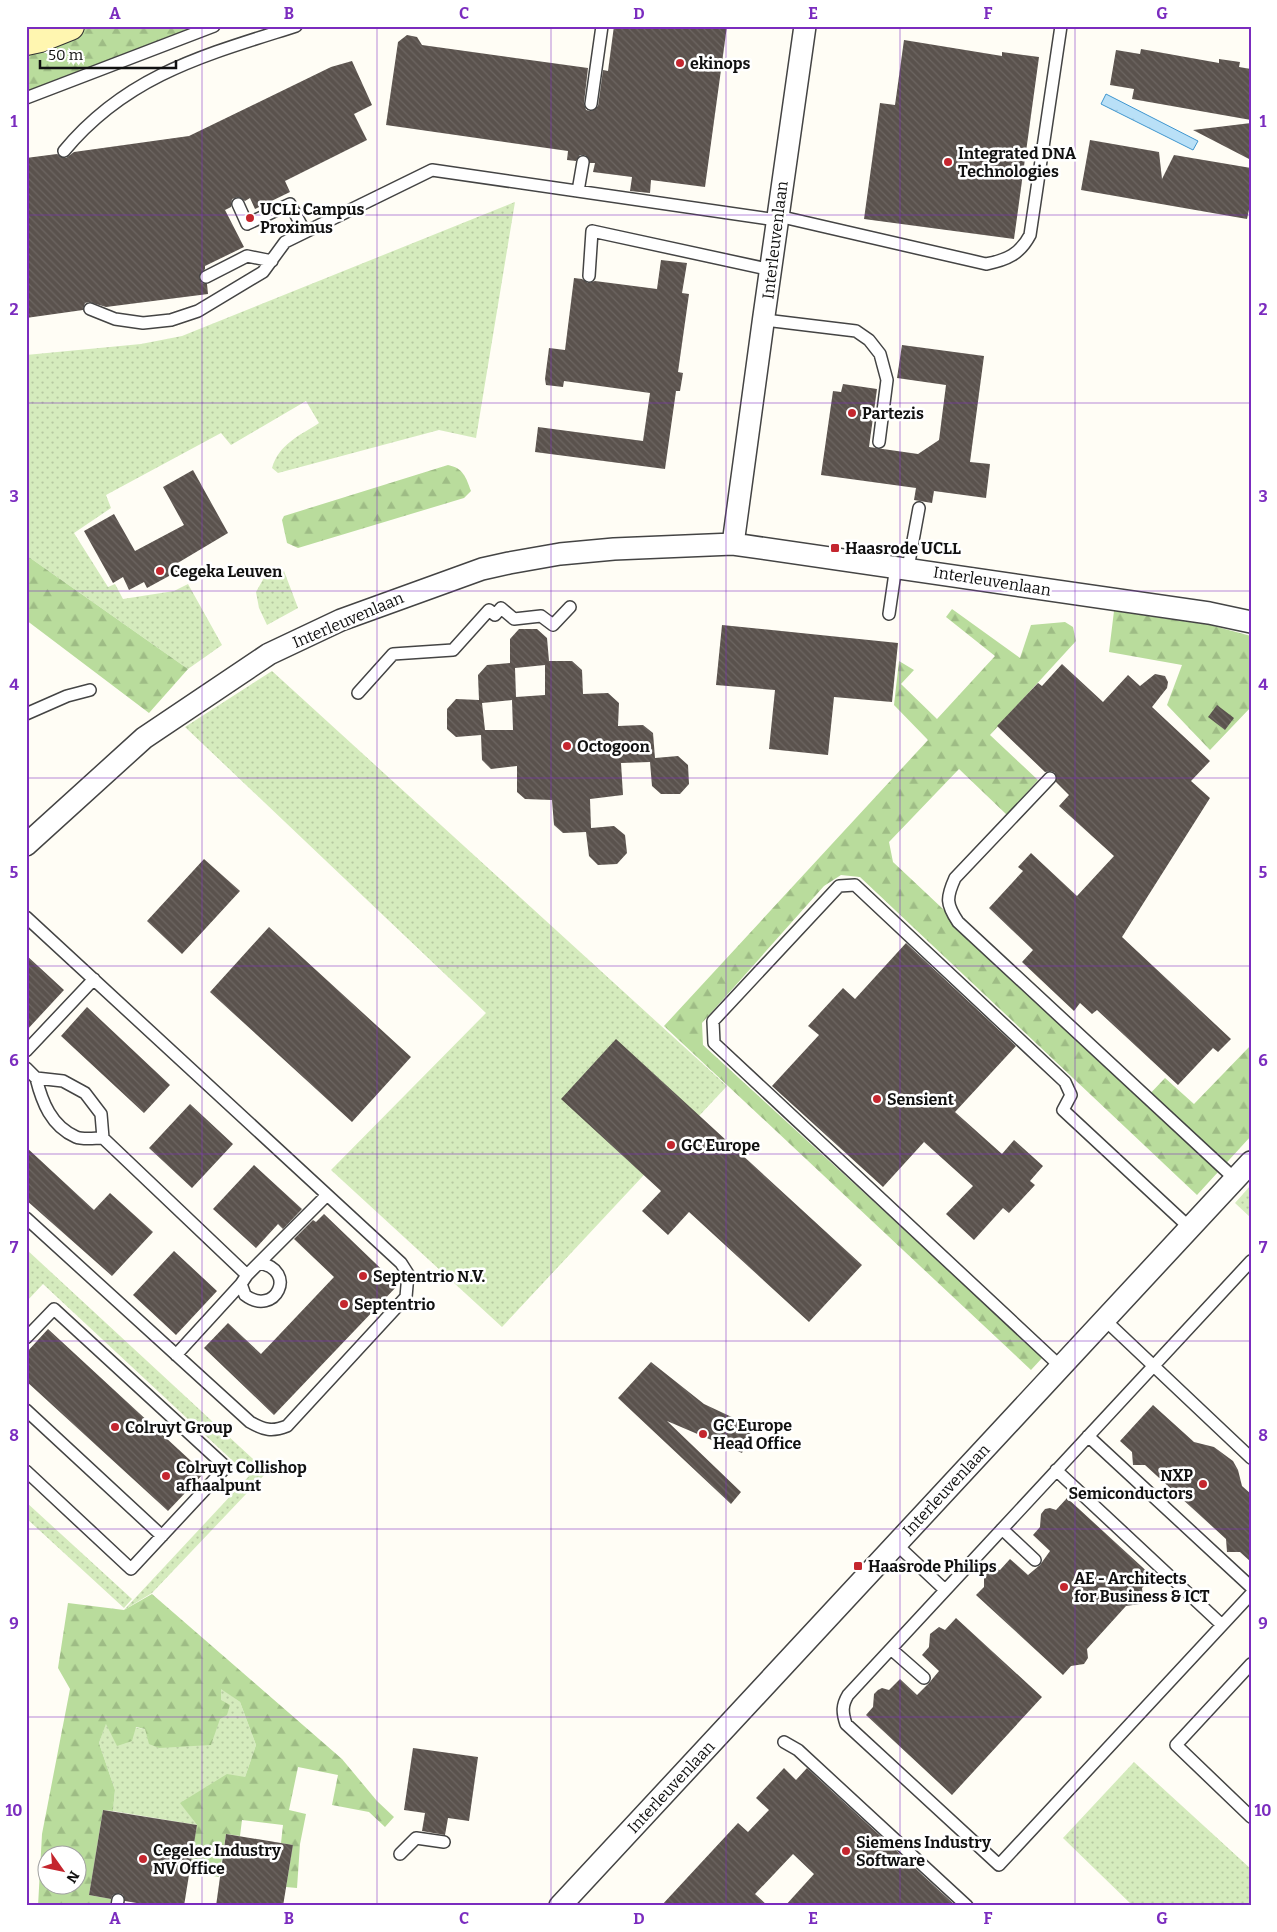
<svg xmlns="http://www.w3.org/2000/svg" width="1277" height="1932" font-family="Bitter,serif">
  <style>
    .grass { fill: url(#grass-dots) }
    .forest { fill: url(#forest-firs); fill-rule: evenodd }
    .water { fill: url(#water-ripples); stroke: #3f96cf }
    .building { fill: url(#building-back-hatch); fill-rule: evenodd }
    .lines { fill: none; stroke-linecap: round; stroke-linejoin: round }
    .lane-casing { stroke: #444; stroke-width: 14 }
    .street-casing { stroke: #444; stroke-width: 24 }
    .secondary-casing { stroke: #333; stroke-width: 30 }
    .lane { stroke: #fff; stroke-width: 11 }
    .street { stroke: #fff; stroke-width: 21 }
    .secondary { stroke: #fff6b0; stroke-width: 28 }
    .grid { fill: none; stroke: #7b2cbf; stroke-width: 1; stroke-opacity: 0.55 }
    .poi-dot { fill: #c4262e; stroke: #fff; stroke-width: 2 }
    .labels { text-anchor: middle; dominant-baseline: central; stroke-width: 5; stroke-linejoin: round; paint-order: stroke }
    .poi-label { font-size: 16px; font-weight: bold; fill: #111; stroke: #fff; text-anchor: start }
    .street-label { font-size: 16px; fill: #111; stroke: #fff }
    .neatline { fill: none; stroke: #7b2cbf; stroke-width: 2 }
    .grid-label { font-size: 16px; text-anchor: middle; font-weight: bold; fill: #7b2cbf }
  </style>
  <defs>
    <pattern id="grass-dots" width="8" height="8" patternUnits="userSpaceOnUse" patternTransform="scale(1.25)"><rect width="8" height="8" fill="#d5ebbd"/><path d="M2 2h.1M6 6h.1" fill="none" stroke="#b6c8a1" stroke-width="1.8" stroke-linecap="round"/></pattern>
    <pattern id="forest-firs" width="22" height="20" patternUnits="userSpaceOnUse" patternTransform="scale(1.25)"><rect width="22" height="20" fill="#b9dc9c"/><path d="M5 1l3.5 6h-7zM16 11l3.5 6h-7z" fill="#9ebc85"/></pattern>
    <pattern id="water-ripples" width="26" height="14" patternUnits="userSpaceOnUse" patternTransform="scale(1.25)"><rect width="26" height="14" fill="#b9e0f7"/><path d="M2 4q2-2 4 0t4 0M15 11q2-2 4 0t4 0" fill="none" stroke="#9ebfd3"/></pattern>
    <pattern id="building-back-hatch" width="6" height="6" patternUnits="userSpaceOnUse" patternTransform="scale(1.25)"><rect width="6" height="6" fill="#5a524d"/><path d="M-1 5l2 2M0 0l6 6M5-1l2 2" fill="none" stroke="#6d6662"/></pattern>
  </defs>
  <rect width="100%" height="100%" fill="#fffdf5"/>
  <path class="grass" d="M 515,202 L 476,438 L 439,430 L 278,473 L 272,468 C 279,444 299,436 319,423 L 306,401 L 231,445 L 221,433 L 106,495 L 111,508 L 74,533 L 108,587 L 115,584 L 123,599 L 174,591 L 188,584 L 222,645 L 188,669 L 26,555 L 26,355 L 141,344 L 182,336 Z
    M 284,571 L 298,608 L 267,625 L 259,608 L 256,592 L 265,576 Z
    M 272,671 L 727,1086 L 502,1327 L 331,1170 L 486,1013 L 185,727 Z
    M 1251,1185 L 1251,1218 L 1235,1203 Z
    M 26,1249 L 267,1472 L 152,1593 L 124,1610 L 249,1476 L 43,1284 L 26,1302 Z
    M 26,1502 L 132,1599 L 124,1608 L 26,1518 Z
    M 221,1688 L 240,1702 L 256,1745 L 245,1777 L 181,1803 L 197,1825 L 113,1811 L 115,1790 L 99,1743 L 106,1723 L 145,1729 L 221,1700 Z
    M 1134,1762 L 1251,1869 L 1251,1906 L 1133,1906 L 1063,1838 Z"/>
  <path class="forest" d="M 26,26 L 214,26 L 26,98 Z
    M 448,465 C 463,468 466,477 471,491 L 464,498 L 298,548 L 287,543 L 282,520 L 284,516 Z
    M 26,555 L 188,669 L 149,713 L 26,620 Z
    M 952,609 L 1020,658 L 1031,625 L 1065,622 L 1073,627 L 1076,641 L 990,735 L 1038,780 L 1007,815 L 959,769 L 889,842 L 893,862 L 1145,1099 L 1165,1078 L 1194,1104 L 1251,1045 L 1251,1136 L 1197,1195 L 860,877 L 841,875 L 824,886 L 702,1023 L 703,1045 L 1043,1357 L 1031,1370 L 664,1026 L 928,740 L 894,705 L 899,661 L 914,670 L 901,684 L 937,719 L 995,656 L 946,617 Z
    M 1114,611 L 1210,625 L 1251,636 L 1251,707 L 1210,750 L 1167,705 L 1182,665 L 1109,652 Z
    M 152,1594 L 342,1759 L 377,1801 L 394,1817 L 385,1827 L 369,1812 L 332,1805 L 338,1775 L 298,1767 L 289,1810 L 306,1814 L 300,1844 L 297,1888 L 286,1887 L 293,1845 L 281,1843 L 283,1825 L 242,1820 L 240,1836 L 226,1834 L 219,1877 L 189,1872 L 197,1825 L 180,1803 L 227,1774 L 245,1777 L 256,1745 L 240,1702 L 221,1689 L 221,1700 L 230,1705 L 227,1715 L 220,1719 L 211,1745 L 159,1748 L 149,1744 L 145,1729 L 136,1727 L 132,1741 L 117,1746 L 106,1724 L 99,1743 L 115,1790 L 113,1811 L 103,1810 L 89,1895 L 111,1899 L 110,1906 L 38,1906 L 42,1834 L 70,1689 L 58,1668 L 68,1603 L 124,1610 ZM 48,1854 L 78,1854 L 78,1884 L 48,1884 Z"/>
  <path class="water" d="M 1106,94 L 1198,141 L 1193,150 L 1101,104 Z"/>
  <path class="building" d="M 614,26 L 727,26 L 705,187 L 651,180 L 650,193 L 630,191 L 632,177 L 593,172 L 595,163 L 590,163 L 585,155 L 580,155 L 576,161 L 567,160 L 568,151 L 386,125 L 398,42 L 407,35 L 417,37 L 422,45 L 588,68 L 584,103 L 586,110 L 590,111 L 598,106 L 603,70 L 608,71 Z
    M 904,40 L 1002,56 L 1002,52 L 1039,57 L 1014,239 L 864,219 L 880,103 L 895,105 Z
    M 1141,49 L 1219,63 L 1219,59 L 1240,62 L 1239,67 L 1251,69 L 1251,120 L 1132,99 L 1134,89 L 1110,85 L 1116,50 L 1140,54 Z
    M 352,61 L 372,105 L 354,114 L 367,140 L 285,181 L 290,192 L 255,209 L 250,198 L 245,201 L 238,197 L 232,199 L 231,207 L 225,210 L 244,247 L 205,266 L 205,269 L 199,277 L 202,283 L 207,284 L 208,294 L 106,307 L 89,302 L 85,303 L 83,310 L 26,318 L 26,158 L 57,154 L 66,158 L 74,152 L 189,136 L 331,67 Z
    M 1251,123 L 1251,160 L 1193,130 Z
    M 1090,140 L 1159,152 L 1162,179 L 1174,155 L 1251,168 L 1251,200 L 1247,219 L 1081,190 Z
    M 661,260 L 687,263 L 682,293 L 689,294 L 678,372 L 683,373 L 680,391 L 676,391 L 665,469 L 535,452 L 538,427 L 643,441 L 650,393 L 564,381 L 563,387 L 546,385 L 545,379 L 549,348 L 565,350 L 574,278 L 582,279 L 588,283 L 595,281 L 657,289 Z
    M 902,345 L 984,356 L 970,462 L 990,464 L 986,498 L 934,491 L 932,503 L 914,500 L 916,488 L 821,475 L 833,391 L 841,392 L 843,384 L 877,389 L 869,447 L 918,454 L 939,440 L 946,385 L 897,378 Z
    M 193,470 L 228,533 L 176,564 L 180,570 L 147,588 L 144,582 L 129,590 L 123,577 L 113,583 L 84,531 L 114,514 L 135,551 L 184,525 L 163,487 Z
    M 722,625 L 898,643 L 892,702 L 834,697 L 828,755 L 769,749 L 775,690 L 716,685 Z
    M 519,629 L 537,629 L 547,638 L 549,661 L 572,661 L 582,670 L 583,694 L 608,693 L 619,703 L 618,726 L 643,725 L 653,733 L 655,758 L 678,756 L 688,765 L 689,784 L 680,794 L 661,794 L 652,786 L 650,762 L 621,763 L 623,795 L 590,799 L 591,828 L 614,826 L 625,835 L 627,853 L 617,864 L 598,865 L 589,856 L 586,832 L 563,833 L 554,825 L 552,800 L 525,799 L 517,792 L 517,766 L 491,769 L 482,760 L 481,735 L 456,737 L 447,729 L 447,709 L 456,699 L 479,700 L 478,675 L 487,665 L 510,663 L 510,639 ZM 545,665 L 545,695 L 516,697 L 515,668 ZM 512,700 L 513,730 L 485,730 L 482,703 Z
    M 1062,664 L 1103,702 L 1128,675 L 1140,686 L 1155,674 L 1165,676 L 1168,682 L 1167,688 L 1152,707 L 1210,761 L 1191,781 L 1210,798 L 1122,937 L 1231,1039 L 1218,1052 L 1213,1048 L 1178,1085 L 1097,1010 L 1092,1014 L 1080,1003 L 1074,1011 L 1022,962 L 1033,950 L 989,908 L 1023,871 L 1018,867 L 1031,853 L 1077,896 L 1114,856 L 1059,806 L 1069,795 L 1056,782 L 1055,773 L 1051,771 L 1045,772 L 997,726 L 1038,683 L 1042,686 Z
    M 1217,705 L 1234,718 L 1225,730 L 1208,717 Z
    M 204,859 L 240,891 L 182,954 L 147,921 Z
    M 269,927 L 411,1057 L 352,1122 L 210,992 Z
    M 906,943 L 1016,1046 L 955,1112 L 1002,1154 L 1014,1140 L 1043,1166 L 1030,1181 L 1035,1185 L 1009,1213 L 1003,1208 L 974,1240 L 946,1214 L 973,1186 L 924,1142 L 883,1187 L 772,1086 L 819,1035 L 808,1026 L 843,988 L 855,999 Z
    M 26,955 L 64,990 L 26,1031 Z
    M 87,1007 L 170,1085 L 144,1113 L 61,1036 Z
    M 616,1039 L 862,1265 L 809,1322 L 689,1212 L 668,1235 L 642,1211 L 661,1191 L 561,1099 Z
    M 190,1104 L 233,1144 L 192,1188 L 149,1148 Z
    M 26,1147 L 94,1210 L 110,1193 L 153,1232 L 112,1276 L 26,1200 Z
    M 254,1165 L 302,1209 L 283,1229 L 278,1224 L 256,1248 L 213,1209 Z
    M 324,1214 L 398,1285 L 274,1415 L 204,1348 L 228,1323 L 261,1354 L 334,1277 L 294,1239 L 313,1220 L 316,1222 Z
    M 174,1251 L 217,1291 L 176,1335 L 133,1295 Z
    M 48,1329 L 204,1473 L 168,1511 L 26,1381 L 26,1353 Z
    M 651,1362 L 704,1404 L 753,1427 L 742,1453 L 667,1421 L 741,1492 L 731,1504 L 618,1398 Z
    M 1153,1405 L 1194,1442 L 1214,1447 L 1233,1461 L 1238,1470 L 1242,1486 L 1251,1494 L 1251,1562 L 1240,1552 L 1227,1552 L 1226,1539 L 1145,1465 L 1133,1465 L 1132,1452 L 1120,1441 Z
    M 1067,1498 L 1153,1577 L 1142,1588 L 1143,1598 L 1140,1604 L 1126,1606 L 1087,1649 L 1088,1658 L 1084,1664 L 1071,1666 L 1063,1675 L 976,1595 L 984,1587 L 984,1575 L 988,1570 L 993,1568 L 1000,1570 L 1010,1559 L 1028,1575 L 1040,1565 L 1050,1551 L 1033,1535 L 1040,1527 L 1041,1514 L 1045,1509 L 1050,1508 L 1056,1510 Z
    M 956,1618 L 1042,1697 L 952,1795 L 866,1715 L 873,1707 L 874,1694 L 878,1690 L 882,1688 L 889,1690 L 900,1679 L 917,1695 L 929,1683 L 939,1671 L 922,1655 L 929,1647 L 930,1634 L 939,1627 L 945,1630 Z
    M 413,1748 L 478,1757 L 469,1821 L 448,1818 L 445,1835 L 422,1831 L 425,1813 L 404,1810 Z
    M 784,1768 L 796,1780 L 807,1768 L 956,1906 L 785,1906 L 814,1874 L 793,1854 L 755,1894 L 768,1906 L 661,1906 L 738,1823 L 748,1832 L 769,1810 L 756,1798 Z
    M 103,1810 L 197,1825 L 184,1906 L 154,1906 L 125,1901 L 123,1895 L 119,1893 L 113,1895 L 111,1899 L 89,1895 Z
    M 226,1834 L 293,1845 L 283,1906 L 216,1906 Z"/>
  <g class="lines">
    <g class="lane-casing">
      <path id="lane" d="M 26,98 L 214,26
        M 591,104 L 602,26
        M 64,151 C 127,75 205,55 296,26
        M 578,191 L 583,162
        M 238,204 L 247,224 L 290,204 L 305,232
        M 778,216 L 986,264 C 1007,260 1020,254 1030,235 L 1061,26
        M 589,276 L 592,231 L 772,270
        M 206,277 L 247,256 L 272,261
        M 90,309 L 115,319 L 143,323 L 171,320 L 198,311 L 263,272 L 285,242 L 432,170 L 777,220
        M 765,320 L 856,331 L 869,340 L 880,354 L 887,380 L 879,442
        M 908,568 L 919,508
        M 889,614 L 896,566
        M 358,693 L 393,654 L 453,650 L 489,610 L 495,615 L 501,608 L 514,619 L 541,616 L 553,625 L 570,607
        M 26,714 L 67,696 L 90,690
        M 1050,778 L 955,878 C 946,898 946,904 958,922 L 1235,1179
        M 26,917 L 401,1263 L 408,1274 L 406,1297 L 287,1426 C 272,1432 264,1430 250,1422 L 26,1218
        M 26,1051 L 94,979
        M 26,1068 L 36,1078 L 63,1081 L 85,1093 L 101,1114 L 103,1138
        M 36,1078 C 42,1102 51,1126 76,1137 C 83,1140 95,1138 103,1138 L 247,1275 L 241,1284 L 245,1295 C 275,1318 299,1270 259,1263 L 247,1275
        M 1251,1261 L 848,1695 C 842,1705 842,1712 846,1724 L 999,1865 L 1251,1594
        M 259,1263 L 327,1195
        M 1105,1320 L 1251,1458
        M 26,1338 L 54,1309 L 226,1467 L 131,1569 L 26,1471
        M 176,1355 L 241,1284
        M 1061,1367 L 714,1043 L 713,1021 L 839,886 L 855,885 L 1065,1082 L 1071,1095 L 1063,1110 L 1190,1228
        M 26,1410 L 162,1536
        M 1088,1436 L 1251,1587
        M 1056,1470 L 1222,1625
        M 1002,1529 L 1035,1560
        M 896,1544 L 945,1590
        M 891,1649 L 924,1678
        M 1251,1664 L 1176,1745 L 1251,1817
        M 784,1742 L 798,1750 L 967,1906
        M 400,1854 L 416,1838 L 444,1842
        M 117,1906 L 118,1900"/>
    </g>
    <g class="street-casing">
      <path id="street" d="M 733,544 C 756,371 780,199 805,26
        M 26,845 L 144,738 L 269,654 L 341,620 L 482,569 L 509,563 L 560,554 L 614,549 L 733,544 L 1209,613 L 1251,622
        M 560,1906 L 1251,1162"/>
    </g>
    <g class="secondary-casing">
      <path id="secondary" d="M 26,41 L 40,38 L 70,26"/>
    </g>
    <use href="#lane" class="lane"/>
    <use href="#street" class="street"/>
    <use href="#secondary" class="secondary"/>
  </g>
  <path class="grid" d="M 202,26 L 202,1906M 377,26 L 377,1906M 551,26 L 551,1906M 726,26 L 726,1906M 900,26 L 900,1906M 1075,26 L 1075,1906M 26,215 L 1251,215M 26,403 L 1251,403M 26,591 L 1251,591M 26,778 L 1251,778M 26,966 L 1251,966M 26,1154 L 1251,1154M 26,1341 L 1251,1341M 26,1529 L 1251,1529M 26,1717 L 1251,1717"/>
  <g class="poi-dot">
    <circle cx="680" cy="63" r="5"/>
    <circle cx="948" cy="162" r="5"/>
    <circle cx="250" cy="218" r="5"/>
    <circle cx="852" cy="413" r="5"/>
    <rect x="830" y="543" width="10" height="10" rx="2.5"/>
    <circle cx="160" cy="571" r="5"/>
    <circle cx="567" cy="746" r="5"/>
    <circle cx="877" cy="1099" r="5"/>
    <circle cx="671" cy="1145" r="5"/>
    <circle cx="363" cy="1276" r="5"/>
    <circle cx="344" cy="1304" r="5"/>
    <circle cx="115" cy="1427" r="5"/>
    <circle cx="703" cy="1434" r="5"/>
    <circle cx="166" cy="1476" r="5"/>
    <circle cx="1203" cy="1484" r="5"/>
    <rect x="853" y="1561" width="10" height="10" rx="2.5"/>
    <circle cx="1064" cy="1587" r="5"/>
    <circle cx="846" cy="1851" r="5"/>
    <circle cx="143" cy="1859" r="5"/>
  </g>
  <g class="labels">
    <g class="poi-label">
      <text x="690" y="63">ekinops</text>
      <text x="958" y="153">Integrated DNA<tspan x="958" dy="18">Technologies</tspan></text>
      <text x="260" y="209">UCLL Campus<tspan x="260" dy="18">Proximus</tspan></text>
      <text x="862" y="413">Partezis</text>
      <text x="845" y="548">Haasrode UCLL</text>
      <text x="170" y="571">Cegeka Leuven</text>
      <text x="577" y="746">Octogoon</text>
      <text x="887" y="1099">Sensient</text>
      <text x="681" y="1145">GC Europe</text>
      <text x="373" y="1276">Septentrio N.V.</text>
      <text x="354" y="1304">Septentrio</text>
      <text x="713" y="1425">GC Europe<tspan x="713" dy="18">Head Office</tspan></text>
      <text x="125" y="1427">Colruyt Group</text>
      <text x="176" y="1467">Colruyt Collishop<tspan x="176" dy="18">afhaalpunt</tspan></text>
      <text x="1193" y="1475" text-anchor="end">NXP<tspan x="1193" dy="18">Semiconductors</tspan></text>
      <text x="868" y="1566">Haasrode Philips</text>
      <text x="1074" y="1578">AE - Architects<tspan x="1074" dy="18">for Business &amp; ICT</tspan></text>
      <text x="856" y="1842">Siemens Industry<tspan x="856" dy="18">Software</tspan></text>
      <text x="153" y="1850">Cegelec Industry<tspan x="153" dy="18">NV Office</tspan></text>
    </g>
    <g class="street-label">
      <text transform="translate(775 240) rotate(-83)">Interleuvenlaan</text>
      <text transform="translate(992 581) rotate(9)">Interleuvenlaan</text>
      <text transform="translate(348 620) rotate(-23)">Interleuvenlaan</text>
      <text transform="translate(946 1490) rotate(-47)">Interleuvenlaan</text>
      <text transform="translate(671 1787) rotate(-47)">Interleuvenlaan</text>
    </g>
  </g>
  <rect width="1277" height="1932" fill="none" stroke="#ffffff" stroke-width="55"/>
  <g transform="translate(62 1870) rotate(123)"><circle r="24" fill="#ffffff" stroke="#a0a0a0"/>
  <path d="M0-4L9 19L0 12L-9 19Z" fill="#c4262e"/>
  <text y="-8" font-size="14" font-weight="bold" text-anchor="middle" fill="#111111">N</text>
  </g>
  <path d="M40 60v8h136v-8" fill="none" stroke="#111111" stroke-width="2.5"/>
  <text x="48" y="60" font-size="15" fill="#111111" stroke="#ffffff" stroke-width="4" paint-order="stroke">50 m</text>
  <rect x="28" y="28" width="1222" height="1876" class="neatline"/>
  <g class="grid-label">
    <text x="115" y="19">A</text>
    <text x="289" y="19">B</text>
    <text x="464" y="19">C</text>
    <text x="639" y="19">D</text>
    <text x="813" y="19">E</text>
    <text x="988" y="19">F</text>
    <text x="1162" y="19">G</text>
    <text x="14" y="127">1</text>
    <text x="1263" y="127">1</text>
    <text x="14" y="315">2</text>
    <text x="1263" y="315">2</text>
    <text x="14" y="502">3</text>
    <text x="1263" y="502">3</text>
    <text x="14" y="690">4</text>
    <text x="1263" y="690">4</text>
    <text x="14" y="878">5</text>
    <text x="1263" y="878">5</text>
    <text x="14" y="1066">6</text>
    <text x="1263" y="1066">6</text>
    <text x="14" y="1253">7</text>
    <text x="1263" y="1253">7</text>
    <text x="14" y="1441">8</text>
    <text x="1263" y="1441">8</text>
    <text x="14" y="1629">9</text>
    <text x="1263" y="1629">9</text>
    <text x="14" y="1816">10</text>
    <text x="1263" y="1816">10</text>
    <text x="115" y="1924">A</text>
    <text x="289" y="1924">B</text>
    <text x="464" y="1924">C</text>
    <text x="639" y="1924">D</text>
    <text x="813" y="1924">E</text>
    <text x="988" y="1924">F</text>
    <text x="1162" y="1924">G</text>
  </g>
</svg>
